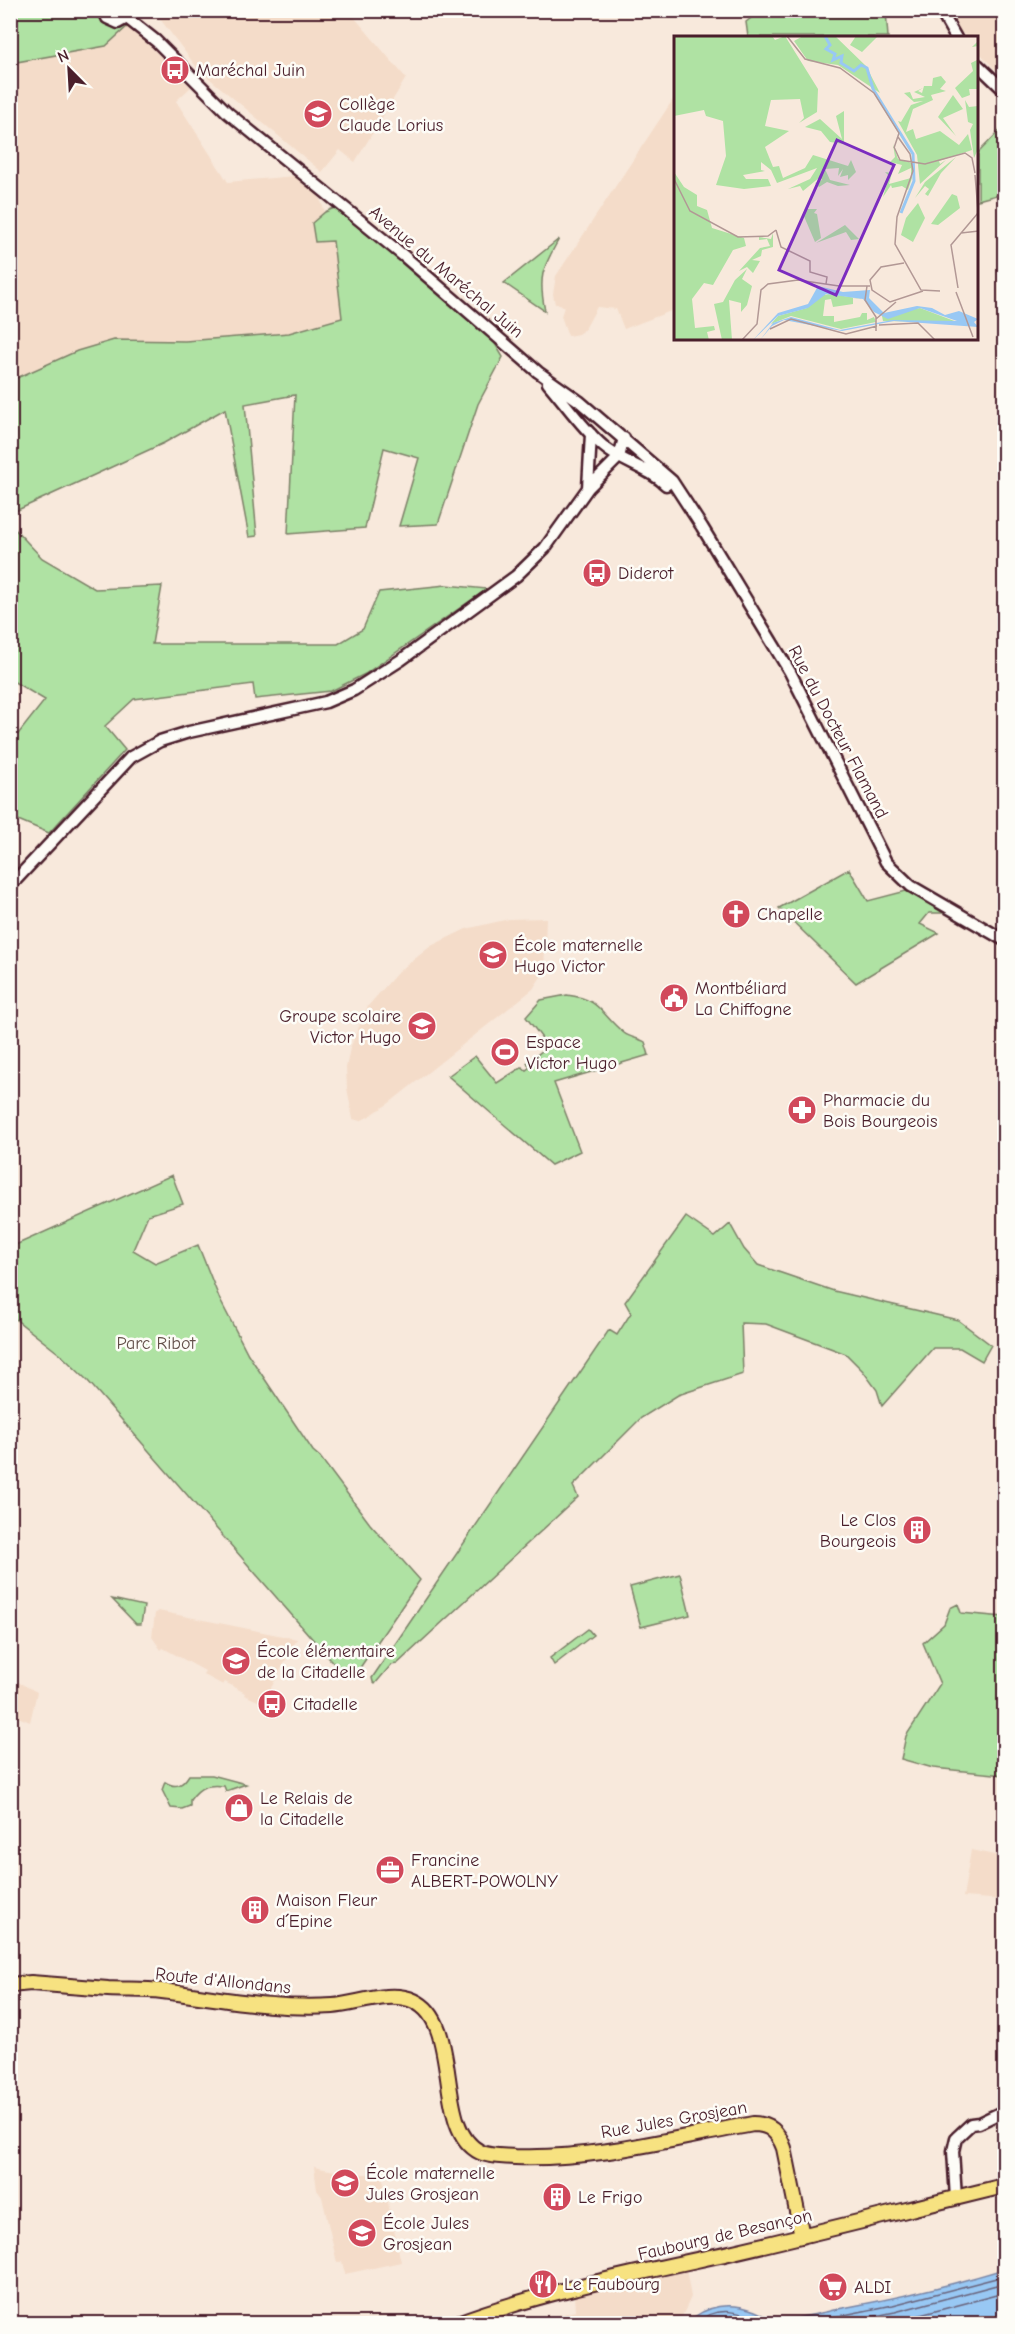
<svg xmlns="http://www.w3.org/2000/svg" width="1015" height="2334" font-family="'Comic Neue',sans-serif">
  <style>
    .built { fill: #f4dcc9 }
    .green { fill: #afe2a3; stroke: #7c8067; stroke-width: 1.5 }
    .water { fill: #98c8f4; stroke: #7984a4; stroke-width: 1.5 }
    .lines { fill: none; stroke-linecap: round; stroke-linejoin: round }
    .shore { stroke: #69637b; stroke-width: 1.5 }
    .minor-casing { stroke: #4a1f2b; stroke-width: 15 }
    .major-casing { stroke: #4a1f2b; stroke-width: 18 }
    .minor { stroke: #fdfcf7; stroke-width: 10 }
    .major { stroke: #f7e281; stroke-width: 14 }
    .labels { text-anchor: middle; dominant-baseline: central; stroke-width: 5; stroke-linejoin: round; paint-order: stroke }
    .poi-label { font-size: 18px; fill: #4a1f2b; stroke: #fdfcf7; text-anchor: start }
    .street-label { font-size: 18px; fill: #4a1f2b; stroke: #fdfcf7 }
    .park-label { font-size: 18px; fill: #635049; stroke: #fdfcf7 }
    .inset-river { fill: none; stroke: #98c8f4; stroke-width: 3 }
    .inset-road { fill: none; stroke: #b29895; stroke-width: 1.5 }
    .view { fill: #7b2cbf; fill-opacity: 0.15; stroke: #7b2cbf; stroke-width: 3 }
    .inset-edge { fill: none; stroke: #4a1f2b; stroke-width: 3 }
  </style>
  <rect width="100%" height="100%" fill="#f8e9dc"/>
  <filter id="ink" filterUnits="userSpaceOnUse"><feTurbulence type="fractalNoise" baseFrequency=".0167" numOctaves="2"/><feDisplacementMap in="SourceGraphic" scale="12" xChannelSelector="R" yChannelSelector="G"/><feConvolveMatrix kernelMatrix="1 2 1 2 8 2 1 2 1" color-interpolation-filters="sRGB"/></filter>
  <g filter="url(#ink)">
    <path class="built" d="M 154,11 L 349,11 L 406,78 L 355,162 L 340,150 L 322,172 L 198,69 Z
      M 947,11 L 1004,11 L 1004,79 L 978,51 L 978,38 L 966,37 L 952,22 Z
      M 129,25 L 191,87 L 176,101 L 228,182 L 295,176 L 315,186 L 325,212 L 312,223 L 315,242 L 333,241 L 342,318 L 289,333 L 185,341 L 114,340 L 77,351 L 11,381 L 11,63 L 106,46 Z
      M 676,95 L 676,309 L 624,329 L 616,309 L 597,307 L 585,329 L 578,334 L 568,336 L 561,316 L 564,307 L 560,304 L 555,304 L 553,294 L 556,276 Z
      M 546,918 L 544,972 L 533,989 L 388,1104 L 368,1117 L 360,1121 L 353,1119 L 347,1088 L 346,1068 L 350,1048 L 368,1006 L 398,972 L 431,946 L 466,929 L 509,919 Z
      M 158,1611 L 229,1625 L 297,1639 L 263,1703 L 244,1695 L 245,1693 L 225,1682 L 223,1685 L 206,1676 L 203,1674 L 205,1671 L 163,1648 L 161,1650 L 152,1637 L 155,1613 Z
      M 10,1678 L 37,1692 L 30,1722 L 11,1714 Z
      M 971,1850 L 1004,1857 L 1004,1900 L 963,1897 Z
      M 314,2167 L 345,2173 L 382,2175 L 401,2262 L 345,2274 L 342,2262 L 337,2263 L 322,2197 L 317,2190 Z
      M 686,2269 L 691,2297 L 679,2323 L 529,2323 L 575,2311 L 574,2295 Z"/>
    <path class="green" d="M 11,11 L 114,11 L 129,25 L 106,46 L 11,63 Z
      M 760,11 L 886,11 L 888,37 L 748,37 L 746,22 Z
      M 1004,126 L 1004,193 L 978,200 L 978,153 Z
      M 339,206 L 494,342 L 503,357 L 478,404 L 438,524 L 399,526 L 419,458 L 384,448 L 365,528 L 288,534 L 295,395 L 245,404 L 257,536 L 249,537 L 225,409 L 164,443 L 11,513 L 10,381 L 77,351 L 114,340 L 185,341 L 289,333 L 342,318 L 333,241 L 315,242 L 312,223 L 325,212 Z
      M 559,239 C 542,269 538,277 545,311 L 504,283 Z
      M 11,525 L 42,558 L 95,589 L 162,586 L 152,644 L 338,644 L 363,629 L 379,592 L 446,585 L 487,589 L 365,674 L 331,691 L 255,699 L 253,684 L 134,699 L 105,726 L 125,750 L 49,833 L 11,817 L 11,743 L 45,700 L 11,680 Z
      M 849,869 L 868,901 L 906,891 L 944,913 L 929,913 L 920,924 L 939,933 L 856,983 L 779,908 Z
      M 567,995 C 602,999 600,1014 624,1033 C 630,1038 639,1038 645,1042 L 649,1055 L 554,1083 L 580,1151 L 551,1165 L 448,1076 L 475,1056 L 497,1083 L 522,1067 L 526,1070 L 530,1067 L 527,1063 L 548,1046 L 526,1017 L 541,1000 Z
      M 172,1175 L 183,1204 L 148,1215 L 133,1250 L 155,1263 L 198,1245 L 220,1300 L 248,1354 L 313,1451 L 320,1457 L 370,1524 L 420,1580 L 355,1675 L 349,1676 L 343,1674 L 88,1381 L 62,1356 L 15,1319 L 11,1322 L 11,1304 L 15,1301 L 11,1297 L 11,1247 Z
      M 686,1217 L 715,1237 L 730,1224 L 744,1249 L 758,1265 L 834,1291 L 958,1320 L 991,1345 L 982,1361 L 960,1348 L 933,1348 L 882,1406 L 877,1390 L 863,1371 L 846,1354 L 766,1324 L 741,1323 L 743,1374 L 678,1395 L 641,1418 L 573,1486 L 578,1497 L 397,1664 L 391,1665 L 375,1684 L 373,1682 L 372,1678 L 609,1330 L 617,1335 L 631,1313 L 625,1302 Z
      M 680,1574 L 690,1615 L 641,1627 L 630,1587 Z
      M 112,1599 L 144,1606 L 141,1624 L 136,1624 Z
      M 958,1604 L 961,1613 L 1004,1617 L 1004,1775 L 933,1768 L 901,1759 L 906,1736 L 940,1684 L 923,1643 L 944,1624 L 950,1608 Z
      M 588,1629 L 593,1635 L 554,1665 L 550,1658 Z
      M 189,1775 L 212,1775 L 246,1784 L 226,1791 L 224,1786 C 208,1784 200,1786 190,1800 L 190,1806 L 182,1809 L 171,1808 L 162,1790 L 165,1782 C 176,1789 183,1785 189,1775 Z"/>
    <path class="water" d="M 1004,2269 L 1004,2323 L 687,2323 C 706,2305 730,2301 755,2311 C 770,2317 766,2320 784,2319 C 804,2318 824,2312 843,2308 C 898,2298 951,2285 1004,2269 Z"/>
    <g class="lines">
      <path class="shore" d="M 696,2324 C 715,2304 743,2311 764,2324
        M 800,2324 L 893,2305 L 1004,2276
        M 836,2324 L 895,2312 L 1004,2283
        M 886,2324 L 1004,2293"/>
      <g class="minor-casing">
        <path id="minor" d="M 105,10 L 107,18 L 118,23 L 127,18 L 130,10
          M 940,10 L 956,38
          M 127,18 L 156,41 L 228,113 L 405,257 L 538,372 L 579,401 L 672,481 L 702,527 L 790,672 L 886,862 L 911,886 L 1004,940
          M 978,65 L 1004,90
          M 548,383 C 566,404 583,429 603,446 C 622,463 648,467 666,485
          M 588,488 L 591,434
          M 10,886 L 131,757 L 160,741 L 189,732 L 326,702 L 354,690 L 401,660 L 516,576 L 545,548 L 588,488 L 619,457 L 624,438
          M 956,2198 L 953,2151 L 956,2138 L 971,2124 L 979,2123 L 1004,2111"/>
      </g>
      <g class="major-casing">
        <path id="major" d="M 10,1985 L 31,1983 C 57,1985 82,1987 108,1989 C 126,1990 144,1989 162,1991 C 220,1998 275,2010 333,2006 C 358,2004 390,1990 414,2001 C 463,2023 433,2129 480,2152 C 490,2157 504,2156 515,2157 C 595,2160 675,2138 753,2124 C 770,2124 778,2132 784,2148 L 802,2236
          M 455,2324 C 544,2291 637,2273 729,2253 C 821,2232 913,2208 1004,2186"/>
      </g>
      <use href="#minor" class="minor"/>
      <use href="#major" class="major"/>
    </g>
  </g>
  <defs>
    <g id="bus-disc" transform="scale(1.5)"><circle r="9.5" fill="#d1495b" stroke="#fdfcf7"/><path d="M-5-6H5V4H4V6H2V4H-2V6H-4V4H-5ZM-3.5-4V0h7V-4ZM-3.5 1.2v1.5H-2V1.2ZM2 1.2v1.5H3.5V1.2Z" fill="#fff"/></g>
    <g id="school-disc" transform="scale(1.5)"><circle r="9.5" fill="#d1495b" stroke="#fdfcf7"/><path d="M0-5L7-2L0 1L-7-2ZM-4 1L0 2.5L4 1V4Q0 6-4 4Z" fill="#fff"/></g>
    <g id="church-disc" transform="scale(1.5)"><circle r="9.5" fill="#d1495b" stroke="#fdfcf7"/><path d="M-1.2-6h2.4v3.5h3.3v2.4h-3.3V6h-2.4V-.1h-3.3v-2.4h3.3Z" fill="#fff"/></g>
    <g id="civic-disc" transform="scale(1.5)"><circle r="9.5" fill="#d1495b" stroke="#fdfcf7"/><path d="M-.6-6.5H3V-4.5H.6V-3L4-1V1h2V6H-6V1h2V-1L-.6-3ZM-1.2 2.5V6h2.4V2.5Z" fill="#fff"/></g>
    <g id="stadium-disc" transform="scale(1.5)"><circle r="9.5" fill="#d1495b" stroke="#fdfcf7"/><path d="M0-5a6.5 5 0 1 0 0 10a6.5 5 0 1 0 0-10ZM-3.5-1.8h7v3.6h-7Z" fill="#fff"/></g>
    <g id="pharmacy-disc" transform="scale(1.5)"><circle r="9.5" fill="#d1495b" stroke="#fdfcf7"/><path d="M-2-6h4v4h4v4h-4v4h-4v-4h-4v-4h4Z" fill="#fff"/></g>
    <g id="building-disc" transform="scale(1.5)"><circle r="9.5" fill="#d1495b" stroke="#fdfcf7"/><path d="M-4-6H4V6H1V3H-1V6H-4ZM-2.5-4.3h1.7v1.8h-1.7ZM.8-4.3h1.7v1.8H.8ZM-2.5-1h1.7V.8h-1.7ZM.8-1h1.7V.8H.8Z" fill="#fff"/></g>
    <g id="shop-disc" transform="scale(1.5)"><circle r="9.5" fill="#d1495b" stroke="#fdfcf7"/><path d="M-5-2.5h2.3a2.7 3.5 0 0 1 5.4 0H5L5.5 6h-11ZM-1.5-2.5h3a1.5 2.3 0 0 0-3 0Z" fill="#fff"/></g>
    <g id="office-disc" transform="scale(1.5)"><circle r="9.5" fill="#d1495b" stroke="#fdfcf7"/><path d="M-6-3h4V-5.5h4V-3h4V5H-6ZM-1-4.5V-3h2v-1.5ZM-6 0V1H6V0Z" fill="#fff"/></g>
    <g id="restaurant-disc" transform="scale(1.5)"><circle r="9.5" fill="#d1495b" stroke="#fdfcf7"/><path d="M-5-6h1v4h1v-4h1v4h1v-4h1v5L-1.5 .5V6h-2V.5L-5-1ZM5-6V6H3V1.5H1.5Q1.5-4 5-6Z" fill="#fff"/></g>
    <g id="supermarket-disc" transform="scale(1.5)"><circle r="9.5" fill="#d1495b" stroke="#fdfcf7"/><path d="M-6-5.5h2.5l.6 2H6L4.5 2H-2.5L-4.4-4H-6ZM-1.5 3.2a1.3 1.3 0 1 0 .1 0ZM3 3.2a1.3 1.3 0 1 0 .1 0Z" fill="#fff"/></g>
  </defs>
  <g fill-rule="evenodd">
    <use href="#bus-disc" x="175" y="70"/>
    <use href="#school-disc" x="318" y="114"/>
    <use href="#bus-disc" x="597" y="573"/>
    <use href="#church-disc" x="736" y="914"/>
    <use href="#school-disc" x="493" y="955"/>
    <use href="#civic-disc" x="674" y="998"/>
    <use href="#school-disc" x="422" y="1026"/>
    <use href="#stadium-disc" x="505" y="1052"/>
    <use href="#pharmacy-disc" x="802" y="1110"/>
    <use href="#building-disc" x="917" y="1530"/>
    <use href="#school-disc" x="236" y="1661"/>
    <use href="#bus-disc" x="272" y="1704"/>
    <use href="#shop-disc" x="239" y="1808"/>
    <use href="#office-disc" x="390" y="1870"/>
    <use href="#building-disc" x="255" y="1910"/>
    <use href="#school-disc" x="345" y="2183"/>
    <use href="#building-disc" x="557" y="2197"/>
    <use href="#school-disc" x="362" y="2233"/>
    <use href="#restaurant-disc" x="543" y="2284"/>
    <use href="#supermarket-disc" x="833" y="2287"/>
  </g>
  <g class="labels">
    <g class="poi-label">
      <text x="196" y="70">Maréchal Juin</text>
      <text x="339" y="104">Collège<tspan x="339" dy="21">Claude Lorius</tspan></text>
      <text x="618" y="573">Diderot</text>
      <text x="757" y="914">Chapelle</text>
      <text x="514" y="945">École maternelle<tspan x="514" dy="21">Hugo Victor</tspan></text>
      <text x="695" y="988">Montbéliard<tspan x="695" dy="21">La Chiffogne</tspan></text>
      <text x="401" y="1016" text-anchor="end">Groupe scolaire<tspan x="401" dy="21">Victor Hugo</tspan></text>
      <text x="526" y="1042">Espace<tspan x="526" dy="21">Victor Hugo</tspan></text>
      <text x="823" y="1100">Pharmacie du<tspan x="823" dy="21">Bois Bourgeois</tspan></text>
      <text x="896" y="1520" text-anchor="end">Le Clos<tspan x="896" dy="21">Bourgeois</tspan></text>
      <text x="257" y="1651">École élémentaire<tspan x="257" dy="21">de la Citadelle</tspan></text>
      <text x="293" y="1704">Citadelle</text>
      <text x="260" y="1798">Le Relais de<tspan x="260" dy="21">la Citadelle</tspan></text>
      <text x="411" y="1860">Francine<tspan x="411" dy="21">ALBERT-POWOLNY</tspan></text>
      <text x="276" y="1900">Maison Fleur<tspan x="276" dy="21">d´Epine</tspan></text>
      <text x="366" y="2173">École maternelle<tspan x="366" dy="21">Jules Grosjean</tspan></text>
      <text x="578" y="2197">Le Frigo</text>
      <text x="383" y="2223">École Jules<tspan x="383" dy="21">Grosjean</tspan></text>
      <text x="564" y="2284">Le Faubourg</text>
      <text x="854" y="2287">ALDI</text>
    </g>
    <g class="street-label">
      <text transform="translate(446 272) rotate(40)">Avenue du Maréchal Juin</text>
      <text transform="translate(838 732) rotate(62)">Rue du Docteur Flamand</text>
      <text transform="translate(223 1981) rotate(6)">Route d'Allondans</text>
      <text transform="translate(674 2120) rotate(-10)">Rue Jules Grosjean</text>
      <text transform="translate(725 2235) rotate(-13)">Faubourg de Besançon</text>
    </g>
    <g class="park-label">
      <text x="156" y="1343">Parc Ribot</text>
    </g>
  </g>
  <g transform="translate(674 36)">
    <rect width="304" height="304" fill="#f8e9dc"/>
    <path d="M 0,0 L 98,0 L 101,4 L 111,0 L 144,53 L 143,76 L 125,87 L 130,82 L 126,63 L 97,64 L 91,90 L 115,95 L 91,111 L 99,131 L 105,130 L 109,142 L 131,132 L 139,119 L 174,130 L 177,124 L 182,136 L 174,144 L 174,139 L 166,141 L 169,133 L 164,140 L 165,132 L 151,133 L 156,144 L 176,149 L 164,150 L 153,146 L 145,151 L 141,147 L 148,144 L 146,141 L 129,155 L 126,150 L 114,153 L 136,143 L 143,132 L 103,147 L 97,134 L 87,126 L 87,134 L 91,135 L 69,139 L 72,143 L 94,143 L 97,150 L 70,153 L 42,149 L 52,120 L 49,85 L 32,80 L 30,74 L 0,80 ZM 129,0 L 161,0 L 192,30 L 206,57 L 164,29 L 134,25 L 120,5 ZM 182,0 L 209,0 L 203,1 L 188,16 L 176,9 ZM 304,5 L 304,53 L 295,53 L 296,59 L 288,62 L 281,52 L 299,35 L 297,27 L 303,24 L 304,10 L 298,11 ZM 267,40 L 272,46 L 266,53 L 272,55 L 257,59 L 259,64 L 239,73 L 232,96 L 239,93 L 242,103 L 266,95 L 285,109 L 294,98 L 298,114 L 265,125 L 266,128 L 272,124 L 246,148 L 243,119 L 224,85 L 227,86 L 237,69 L 249,65 L 240,66 L 230,57 L 236,56 L 239,63 L 251,61 L 240,56 L 249,52 L 244,55 L 248,57 L 250,50 L 258,50 L 259,42 ZM 279,59 L 289,73 L 269,82 L 282,100 L 264,81 ZM 291,64 L 295,71 L 304,70 L 304,113 L 300,122 L 296,94 L 299,88 L 294,86 ZM 170,75 L 170,108 L 156,106 L 147,95 L 131,91 L 146,83 L 168,103 L 162,80 ZM 219,108 L 224,123 L 238,127 L 238,142 L 234,154 L 228,150 L 218,152 L 217,149 L 209,161 L 215,140 L 211,136 L 218,137 L 215,148 L 237,142 L 237,132 L 224,138 L 228,129 L 216,126 L 221,121 ZM 282,121 L 267,137 L 254,160 L 251,158 L 255,153 L 251,150 L 241,162 L 251,146 ZM 0,136 L 10,151 L 23,159 L 23,170 L 33,174 L 38,192 L 70,202 L 72,210 L 59,214 L 39,249 L 30,247 L 18,263 L 21,292 L 40,290 L 41,294 L 33,296 L 35,304 L 0,304 ZM 278,158 L 283,160 L 286,172 L 264,189 L 257,188 ZM 244,167 L 251,182 L 239,206 L 227,199 L 232,182 ZM 132,173 L 143,173 L 140,177 L 143,178 L 147,202 L 141,206 L 129,178 ZM 171,189 L 185,203 L 177,204 L 172,196 L 142,207 ZM 99,197 L 99,211 L 88,214 L 87,220 L 78,224 L 86,225 L 79,237 L 73,231 L 65,235 L 86,212 L 96,210 L 93,203 L 85,204 L 85,201 L 97,203 ZM 73,233 L 68,243 L 78,250 L 73,269 L 67,276 L 67,267 L 55,264 L 58,304 L 48,304 L 40,268 L 49,266 L 61,244 ZM 149,259 L 156,258 L 189,263 L 179,262 L 179,268 L 159,271 L 157,263 L 151,264 L 149,280 L 160,280 L 160,286 L 186,281 L 188,277 L 193,277 L 193,284 L 200,281 L 202,286 L 167,293 L 117,280 L 97,288 L 83,304 L 104,280 L 133,272 ZM 246,272 L 283,286 L 209,285 L 208,280 Z" fill="#afe2a3"/>
    <path d="M 144,250 L 169,256 L 196,254 L 195,262 L 210,277 L 243,270 L 258,272 L 271,279 L 285,275 L 304,283 L 300,286 L 304,291 L 220,285 L 168,295 L 110,284 L 98,290 L 86,304 L 99,287 L 117,281 L 166,294 L 218,284 L 283,285 L 246,272 L 214,283 L 200,276 L 189,263 L 152,258 L 134,272 L 104,280 L 79,304 L 104,277 L 134,268 Z" fill="#98c8f4"/>
    <path class="inset-river" d="M 151,0 L 156,9 L 152,13 L 161,18 L 159,24 L 168,20 L 167,27 L 180,35 L 187,29 L 193,32 L 199,53 L 239,118 L 240,145 L 227,177"/>
    <path class="inset-road" d="M 113,0 L 131,23 L 166,32 L 200,57 L 225,97 L 220,112M 224,101 L 236,118 L 239,135 L 223,181 L 221,208 L 247,254 L 266,255M 220,111 L 226,124 L 251,128 L 291,117 L 298,122 L 301,137M 301,139 L 304,175M 0,143 L 16,175 L 64,201 L 94,200 L 102,194M 102,194 L 107,211 L 136,225 L 136,236 L 153,241 L 152,248M 287,197 L 305,195M 230,227 L 207,231 L 196,244 L 198,254 L 216,266 L 249,255M 193,250 L 191,264 L 202,281 L 202,295M 284,252 L 277,209 L 304,177M 282,256 L 299,301M 202,283 L 222,266M 205,289 L 244,287 L 261,304M 96,293 L 117,283 L 172,298 L 203,290M 68,304 L 83,288 L 87,254 L 94,248 L 124,244 L 165,250 L 196,250"/>
    <path class="view" d="M 163,104 L 220,129 L 162,259 L 105,234 Z"/>
    <rect width="304" height="304" class="inset-edge"/>
  </g>
  <rect width="1015" height="2334" fill="none" stroke="#fdfcf7" stroke-width="36"/>
  <rect x="18" y="18" width="979" height="2298" fill="none" stroke="#4a1f2b" stroke-width="2" filter="url(#ink)"/>
  <g transform="translate(69 69) rotate(336)" stroke="#fdfcf7" stroke-width="4.5" paint-order="stroke">
  <path d="M0-4.5L10 22L0 15L-10 22Z" fill="#4a1f2b"/>
  <text y="-9" font-size="16" font-weight="bold" text-anchor="middle" fill="#4a1f2b">N</text>
  </g>
</svg>
